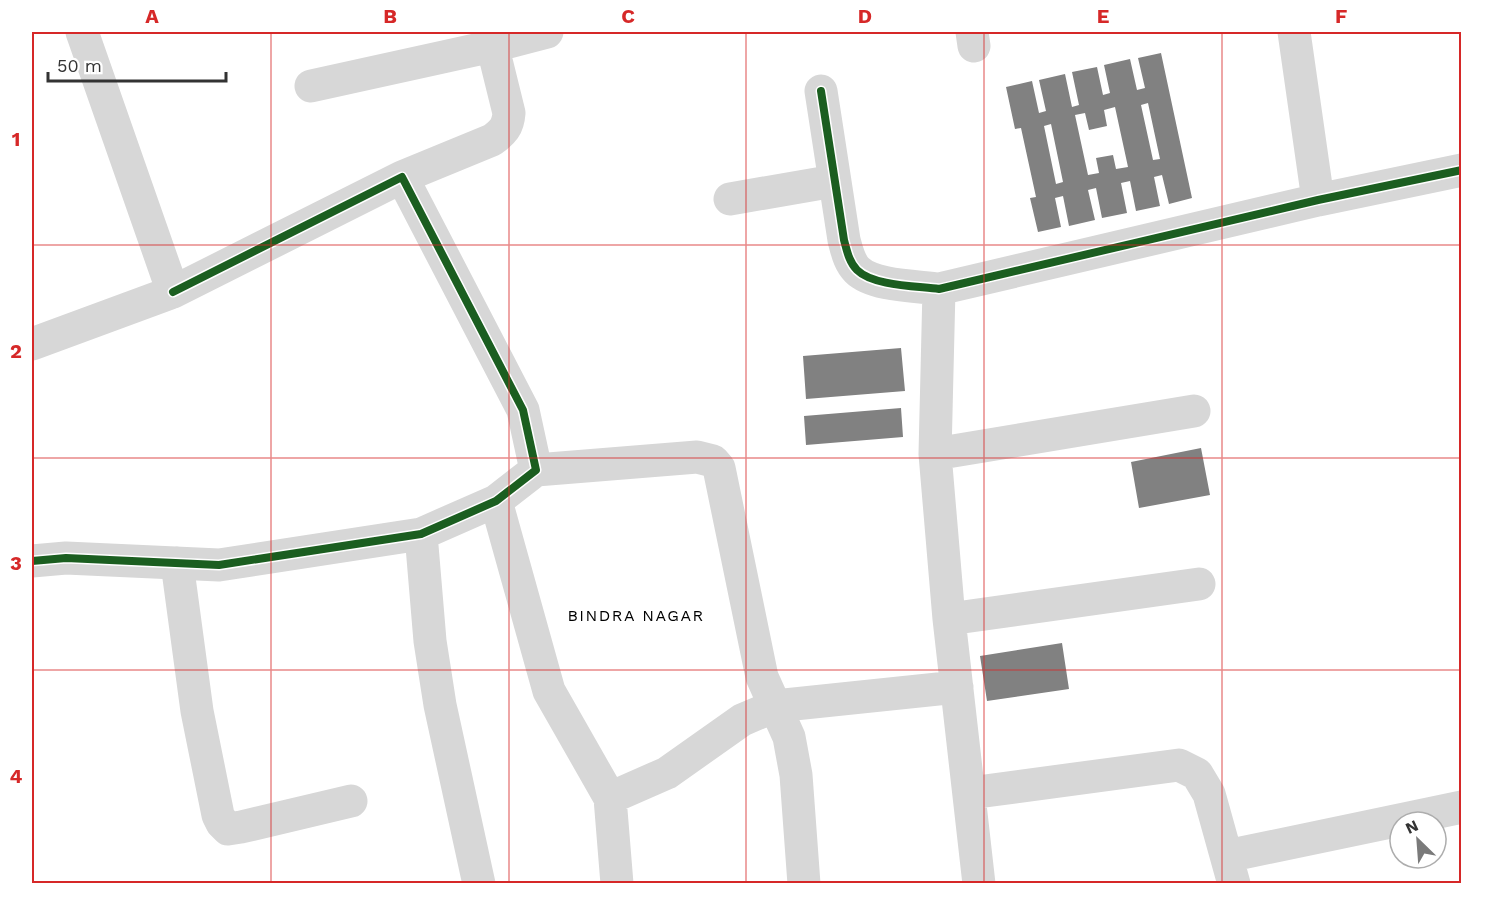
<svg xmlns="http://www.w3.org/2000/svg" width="1493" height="915" font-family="'Work Sans',sans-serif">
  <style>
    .building { fill: #818181; fill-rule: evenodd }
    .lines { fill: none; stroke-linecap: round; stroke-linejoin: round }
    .minor { stroke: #d7d7d7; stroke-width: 33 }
    .cycleway-casing { stroke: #fff; stroke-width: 11 }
    .cycleway { stroke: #1b5e20; stroke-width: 8 }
    .grid { fill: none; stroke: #d62828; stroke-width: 1.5; stroke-opacity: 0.55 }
    .labels { text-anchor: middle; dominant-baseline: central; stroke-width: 6; stroke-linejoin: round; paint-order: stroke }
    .neighbourhood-label { font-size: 16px; letter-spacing: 1.5px; fill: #000; stroke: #fff }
    .neatline { fill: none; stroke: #d62828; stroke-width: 2 }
    .grid-label { font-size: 20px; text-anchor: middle; font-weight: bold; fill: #d62828 }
  </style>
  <rect width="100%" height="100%" fill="#fff"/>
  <path class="building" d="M 1161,53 L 1192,198 L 1169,204 L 1162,175 L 1154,177 L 1160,206 L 1136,211 L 1130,181 L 1121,183 L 1127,213 L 1102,218 L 1096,188 L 1088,190 L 1095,220 L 1069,226 L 1063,196 L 1055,198 L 1061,227 L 1038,232 L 1030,198 L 1036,197 L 1021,128 L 1015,129 L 1006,87 L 1032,81 L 1039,113 L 1046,111 L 1039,80 L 1065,74 L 1072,107 L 1079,105 L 1072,72 L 1097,67 L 1103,95 L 1110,93 L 1104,65 L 1130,59 L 1137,90 L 1145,88 L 1138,58 ZM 1148,103 L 1160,159 L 1153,160 L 1141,105 ZM 1115,107 L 1128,167 L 1116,169 L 1113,155 L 1096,158 L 1099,173 L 1088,175 L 1075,115 L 1085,113 L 1089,130 L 1107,126 L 1104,110 ZM 1051,124 L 1063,182 L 1056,184 L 1044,126 Z
    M 901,348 L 905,391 L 806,399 L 803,356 Z
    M 901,408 L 903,437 L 806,445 L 804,416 Z
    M 1201,448 L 1210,495 L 1139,508 L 1131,462 Z
    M 1062,643 L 1069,689 L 987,701 L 980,656 Z"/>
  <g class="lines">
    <path class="minor" d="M 972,32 L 974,46
      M 1294,32 L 1318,200
      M 311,86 L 493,46 L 547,32
      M 821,91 L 844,240 C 847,251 849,262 857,270 C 873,286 917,286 939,289 L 1318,200 L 1462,170
      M 402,177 L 492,140 C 503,132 508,127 509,113 L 489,32
      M 730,199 L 834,181
      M 939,289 L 935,454 L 949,619 L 979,884
      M 32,344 L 173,292 L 82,32
      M 935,454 L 1194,411
      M 536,470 L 697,457 L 713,461 L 719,468 L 762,677 L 789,737 L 796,775 L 804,884
      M 496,501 L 549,691 L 610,798 L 617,884
      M 421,534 L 430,641 L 440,705 L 479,884
      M 32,561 L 66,558 L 219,565 L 421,534 L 496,501 L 536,470 L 523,410 L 402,177 L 173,292
      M 177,563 L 197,711 L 218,815 L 222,823 L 228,829 L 241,827 L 351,801
      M 949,619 L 1199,584
      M 970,793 L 1179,765 L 1197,774 L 1209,794 L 1234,884
      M 610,798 L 667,773 L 742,720 L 775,706 L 957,687
      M 1227,856 L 1462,807"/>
    <g class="cycleway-casing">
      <path id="cycleway" d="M 821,91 L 844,240 C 847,251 849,262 857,270 C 873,286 917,286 939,289 L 1318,200 L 1462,170
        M 32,561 L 66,558 L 219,565 L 421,534 L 496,501 L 536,470 L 523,410 L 402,177 L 173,292"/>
    </g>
    <use href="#cycleway" class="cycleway"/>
  </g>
  <path class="grid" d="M 271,32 L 271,884M 509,32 L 509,884M 746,32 L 746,884M 984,32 L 984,884M 1222,32 L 1222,884M 32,245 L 1462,245M 32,458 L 1462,458M 32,670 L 1462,670"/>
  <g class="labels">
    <g class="neighbourhood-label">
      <text x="636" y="615">BINDRA NAGAR</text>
    </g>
  </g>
  <rect width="1493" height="915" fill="none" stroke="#ffffff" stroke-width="66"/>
  <g transform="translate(1418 840) rotate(335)"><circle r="28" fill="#ffffff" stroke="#adadad" stroke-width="1.5"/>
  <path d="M0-4.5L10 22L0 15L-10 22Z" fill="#7a7a7a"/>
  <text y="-9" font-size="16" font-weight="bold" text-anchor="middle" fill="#333333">N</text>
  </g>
  <path d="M48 72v9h178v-9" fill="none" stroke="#333333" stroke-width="3"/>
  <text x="57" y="72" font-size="18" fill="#333333" stroke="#ffffff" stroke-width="4.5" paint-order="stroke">50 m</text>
  <rect x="33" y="33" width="1427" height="849" class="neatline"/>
  <g class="grid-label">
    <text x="152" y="23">A</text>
    <text x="390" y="23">B</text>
    <text x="628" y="23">C</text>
    <text x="865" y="23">D</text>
    <text x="1103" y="23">E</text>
    <text x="1341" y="23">F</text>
    <text x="16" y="146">1</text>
    <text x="16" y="358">2</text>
    <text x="16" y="570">3</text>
    <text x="16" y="783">4</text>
  </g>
</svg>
